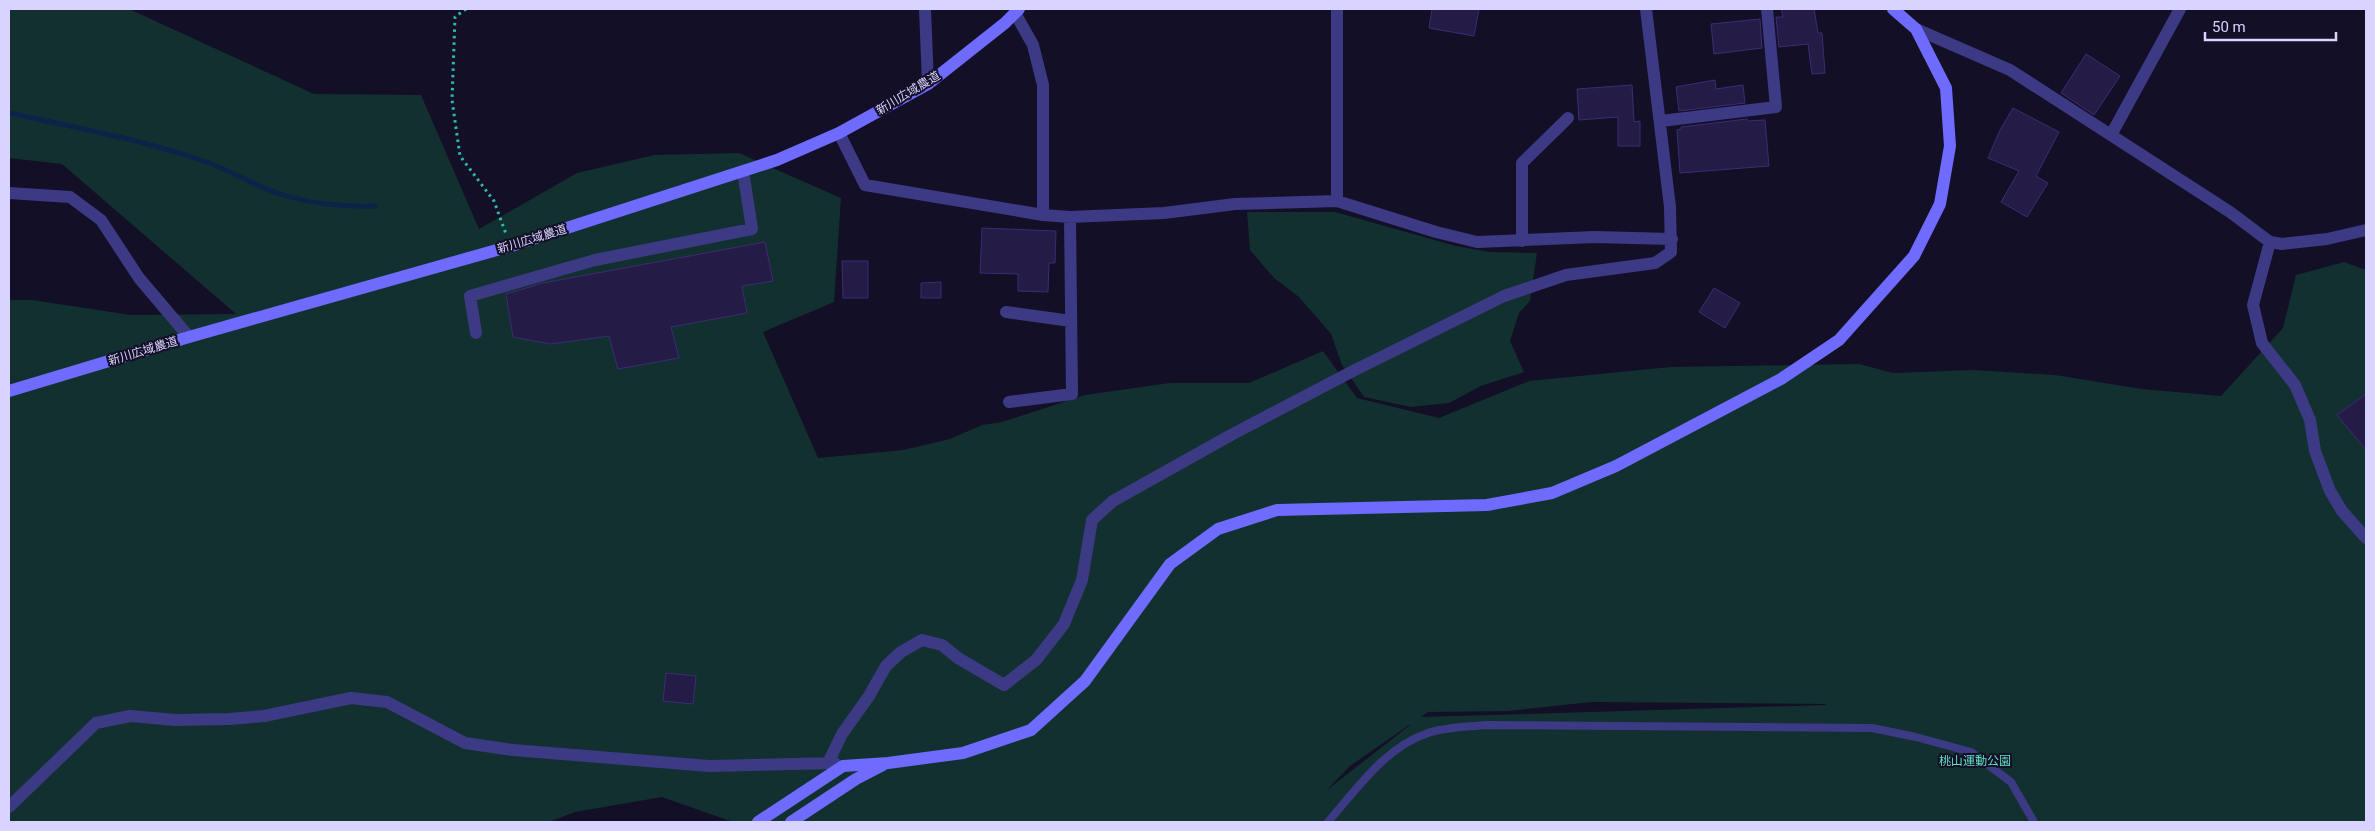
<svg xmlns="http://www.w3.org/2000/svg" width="2375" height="831" font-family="Roboto,'Noto Sans JP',sans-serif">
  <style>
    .green { fill: #12302f; fill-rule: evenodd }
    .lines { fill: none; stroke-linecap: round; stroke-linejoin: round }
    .stream { stroke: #0c2248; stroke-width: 5 }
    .building { fill: #241b47; stroke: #3b2d73 }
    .path { stroke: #2fb8b0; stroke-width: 3; stroke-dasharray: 2.5 4; stroke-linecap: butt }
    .lane { stroke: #3d3a85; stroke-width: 8 }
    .street { stroke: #3d3a85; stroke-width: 12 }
    .secondary { stroke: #6f6bff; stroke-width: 12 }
    .labels { text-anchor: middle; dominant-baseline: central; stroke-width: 4; stroke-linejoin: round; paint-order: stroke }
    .street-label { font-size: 12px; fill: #d9d4ff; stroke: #130f26 }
    .park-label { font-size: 12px; fill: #5fe0c0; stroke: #130f26 }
  </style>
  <rect width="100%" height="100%" fill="#130f26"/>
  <path class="green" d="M 9,9 L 129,9 L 314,94 L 421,95 L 479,229 L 577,173 L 654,155 L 739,153 L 841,198 L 834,302 L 763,332 L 818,458 L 903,450 L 950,439 L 982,425 L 1002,422 L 1085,395 L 1170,383 L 1249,383 L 1323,351 L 1357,398 L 1439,418 L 1529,381 L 1670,367 L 1859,364 L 1893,373 L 1973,370 L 2055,375 L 2142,389 L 2221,396 L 2283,328 L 2296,275 L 2344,262 L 2366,270 L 2366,822 L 733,822 L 662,797 L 575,812 L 549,822 L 9,822 L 9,300 L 32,300 L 131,315 L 236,314 L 62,164 L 9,158 ZM 1591,702 L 1825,704 L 1826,705 L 1421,717 L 1428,712 L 1508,711 ZM 1409,725 L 1410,725 L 1327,790 L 1350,766 Z
    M 1247,212 L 1335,212 L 1456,246 L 1489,252 L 1537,253 L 1530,301 L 1519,313 L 1510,341 L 1524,372 L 1481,386 L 1449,403 L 1411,407 L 1364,397 L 1342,365 L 1331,334 L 1299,297 L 1274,278 L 1250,250 Z"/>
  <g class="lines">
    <path class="stream" d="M 9,113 C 74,127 138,139 201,160 C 226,168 249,183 274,192 C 305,203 343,207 375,206"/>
  </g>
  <path class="building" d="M 1432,9 L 1479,9 L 1474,36 L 1429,28 Z
    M 1781,9 L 1814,9 L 1818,33 L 1822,33 L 1825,73 L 1812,74 L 1808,44 L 1779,47 L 1776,17 L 1783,17 Z
    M 1760,19 L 1762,48 L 1714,54 L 1711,24 Z
    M 2086,54 L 2120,76 L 2094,115 L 2061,93 Z
    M 1715,80 L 1716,89 L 1743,85 L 1745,103 L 1679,111 L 1676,87 Z
    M 1632,85 L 1634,122 L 1640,121 L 1640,146 L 1618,146 L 1618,117 L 1579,120 L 1577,89 Z
    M 2013,108 L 2059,132 L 2036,176 L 2048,183 L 2027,217 L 2001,202 L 2019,171 L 1988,158 L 2000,130 Z
    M 1747,119 L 1748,121 L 1765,120 L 1769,166 L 1680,173 L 1677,130 L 1681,129 L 1681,127 Z
    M 982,228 L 1056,231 L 1055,263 L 1049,263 L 1048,292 L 1018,291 L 1018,274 L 980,273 Z
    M 765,242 L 773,281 L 742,286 L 747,313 L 671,327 L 679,358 L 618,369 L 609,336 L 551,344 L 513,337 L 506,294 L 543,283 Z
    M 842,261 L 868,261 L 868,298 L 843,298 Z
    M 941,282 L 941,298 L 921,298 L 921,283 Z
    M 1714,288 L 1740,303 L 1725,328 L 1699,312 Z
    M 2366,394 L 2366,450 L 2337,415 Z
    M 666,673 L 696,676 L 693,704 L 663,701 Z"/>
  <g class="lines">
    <path class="path" d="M 466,9 L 455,17 L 452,100 L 460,156 L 494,201 L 506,234"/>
    <path class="lane" d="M 1328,822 C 1356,790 1385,747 1428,733 C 1446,727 1466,727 1485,725 L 1872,728 L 1916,737 L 1971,752 L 2011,782 L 2034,822"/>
    <path class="street" d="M 925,9 L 928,84
      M 1337,9 L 1337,201
      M 1015,13 L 1033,45 L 1043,85 L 1043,215
      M 1916,29 L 2010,70 L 2230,212 L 2270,242 L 2282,244 L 2327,239 L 2366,230
      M 1661,121 L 1776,107 L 1767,9
      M 839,133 L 865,185 L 1043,215 L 1070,217 L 1164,213 L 1235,204 L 1337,201 L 1436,232 L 1477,242 L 1594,237 L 1672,239
      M 2111,135 L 2180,9
      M 9,193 L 70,197 L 101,220 L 139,278 L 189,337
      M 1522,241 L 1522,163 L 1568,118
      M 2270,242 L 2253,305 L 2262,343 L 2295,385 L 2310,420 L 2315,451 L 2330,491 L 2342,511 L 2366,538
      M 1006,312 L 1071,321
      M 476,333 L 470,296 L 595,260 L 752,229 L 743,171
      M 1009,402 L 1072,394 L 1070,217
      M 828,763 L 842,734 L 869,696 L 886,666 L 901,652 L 922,640 L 942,645 L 958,658 L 1004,685 L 1036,660 L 1064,624 L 1082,580 L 1092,520 L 1113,501 L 1231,435 L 1353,371 L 1504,296 L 1566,275 L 1655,263 L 1671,252 L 1670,207 L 1646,9
      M 9,807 L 96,723 L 130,716 L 175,720 L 229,719 L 264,716 L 351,698 L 387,702 L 465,743 L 513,750 L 709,766 L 835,763"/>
    <path class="secondary" d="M 9,391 L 189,337 L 511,246 L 777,160 L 839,133 L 928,84 L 1005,23 L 1019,9
      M 758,822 L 843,766 L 888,763 L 963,753 L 1031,730 L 1085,681 L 1170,564 L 1218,529 L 1277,510 L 1487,505 L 1552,493 L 1616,466 L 1781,379 L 1839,340 L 1914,256 L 1940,204 L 1950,146 L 1946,88 L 1916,29 L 1893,9
      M 791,822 L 856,779 L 883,765"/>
  </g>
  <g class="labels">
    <g class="street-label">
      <text transform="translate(908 93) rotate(-31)">新川広域農道</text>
      <text transform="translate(532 239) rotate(-17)">新川広域農道</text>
      <text transform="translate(143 351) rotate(-17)">新川広域農道</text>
    </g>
    <g class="park-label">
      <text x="1975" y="761">桃山運動公園</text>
    </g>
  </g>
  <rect width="2375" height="831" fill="none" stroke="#d9d4ff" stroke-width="20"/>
  <path d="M2205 32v8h131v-8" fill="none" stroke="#d9d4ff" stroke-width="2.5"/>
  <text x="2212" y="32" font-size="15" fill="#d9d4ff" stroke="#130f26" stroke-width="4" paint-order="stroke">50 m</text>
</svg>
